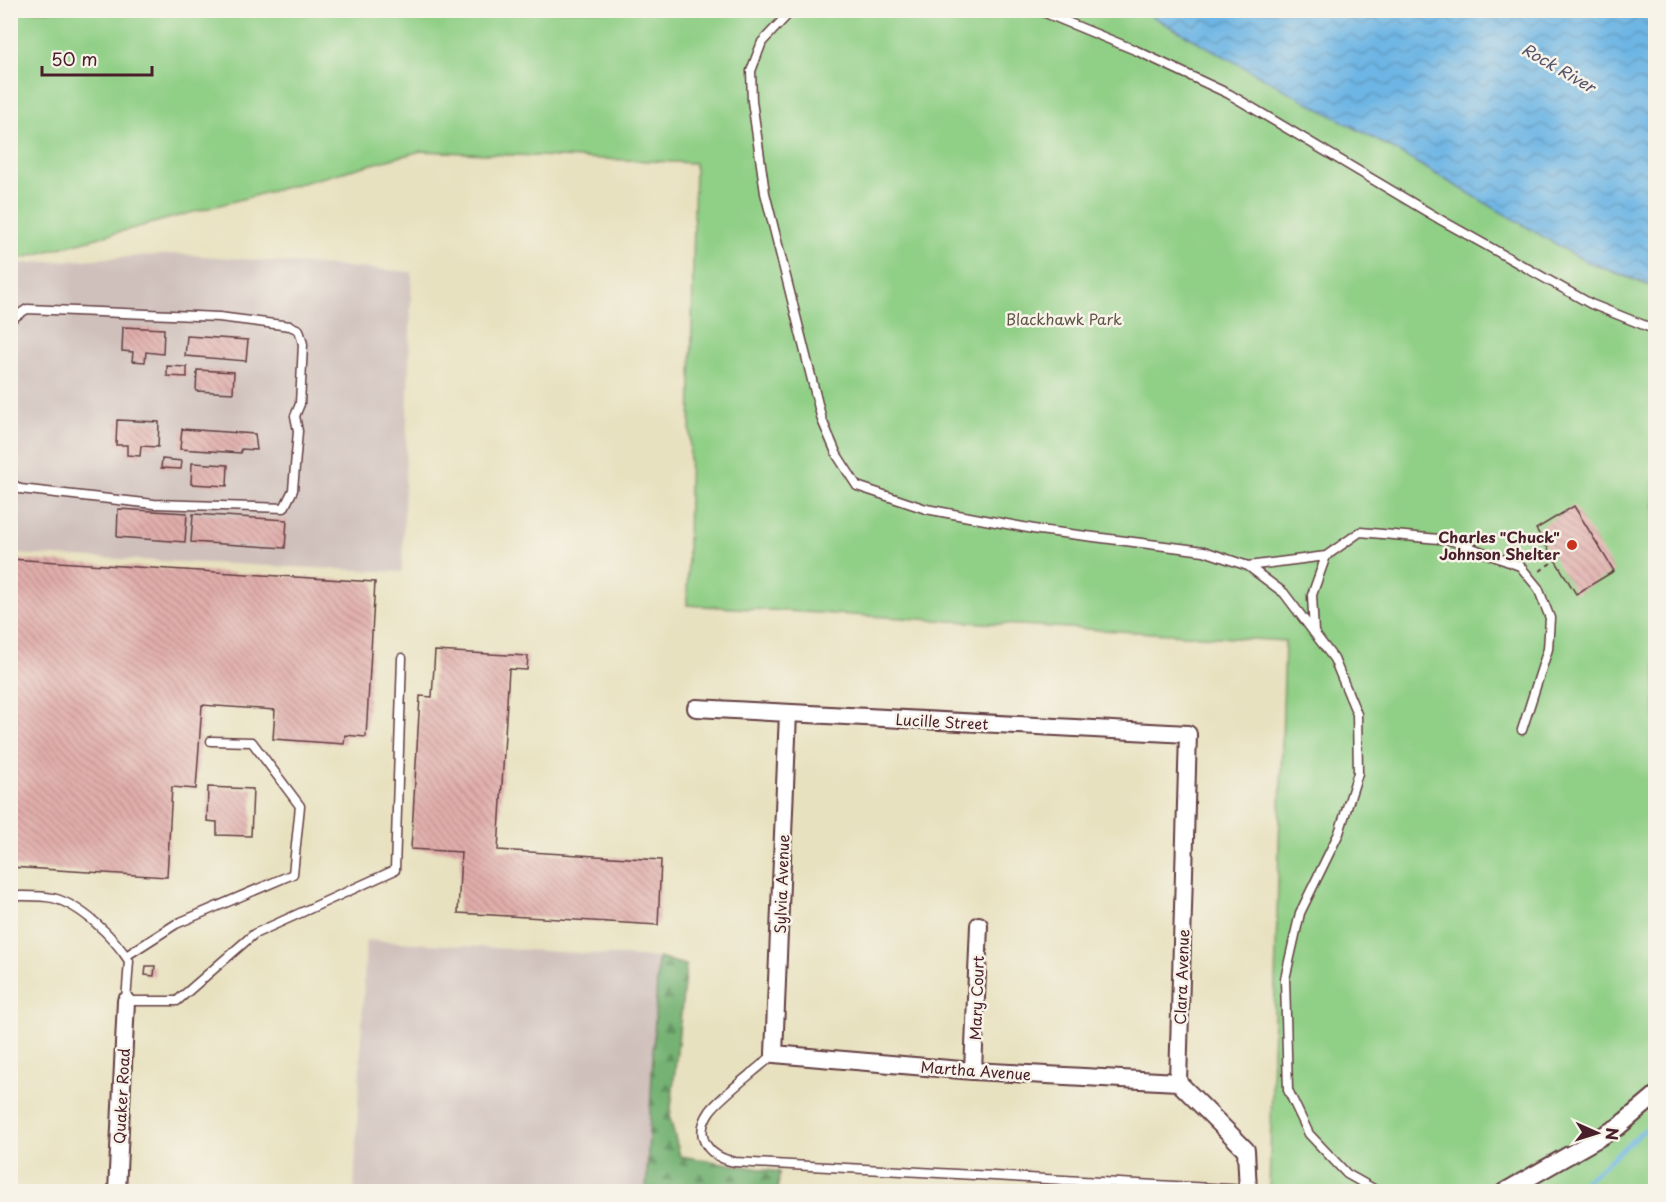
<svg xmlns="http://www.w3.org/2000/svg" width="1666" height="1202" font-family="'Playpen Sans',sans-serif">
  <style>
    .industrial { fill: #cfc0bb }
    .forest { fill: url(#forest-firs); stroke: #5f684f; stroke-width: 1.5 }
    .park { fill: #90cf86; stroke: #6d7758; stroke-width: 1.5 }
    .water { fill: url(#water-waves); stroke: #5c6a88; stroke-width: 1.5 }
    .lines { fill: none; stroke-linecap: round; stroke-linejoin: round }
    .stream { stroke: #6db5e4; stroke-width: 4.5 }
    .building { fill: url(#building-back-hatch) }
    .service-casing { stroke: #623c41; stroke-width: 11 }
    .minor-casing { stroke: #623c41; stroke-width: 20 }
    .path { stroke: #623c41; stroke-width: 2; stroke-dasharray: 4.5 4.5; stroke-linecap: butt }
    .service { stroke: #fff; stroke-width: 8 }
    .minor { stroke: #fff; stroke-width: 16 }
    .poi-dot { fill: #c8321e; stroke: #f7f3e8; stroke-width: 2 }
    .labels { text-anchor: middle; dominant-baseline: central; stroke-width: 5; stroke-linejoin: round; paint-order: stroke }
    .park-label { font-size: 15px; fill: #5f5446; stroke: #f7f3e8 }
    .poi-label { font-size: 15px; font-weight: bold; fill: #4a1f2b; stroke: #f7f3e8; text-anchor: end }
    .street-label { font-size: 15px; fill: #4a1f2b; stroke: #f7f3e8 }
    .water-label { font-size: 16px; font-style: italic; fill: #56546c; stroke: #f7f3e8 }
  </style>
  <defs>
    <pattern id="forest-firs" width="22" height="20" patternUnits="userSpaceOnUse" patternTransform="scale(1.5)"><rect width="22" height="20" fill="#74b273"/><path d="M5 1l3.5 6h-7zM16 11l3.5 6h-7z" fill="#61905f"/></pattern>
    <pattern id="water-waves" width="16" height="10" patternUnits="userSpaceOnUse" patternTransform="scale(1.5)"><rect width="16" height="10" fill="#6db5e4"/><path d="M0 5q4-4 8 0t8 0" fill="none" stroke="#5c93b9"/></pattern>
    <pattern id="building-back-hatch" width="6" height="6" patternUnits="userSpaceOnUse" patternTransform="scale(1.5)"><rect width="6" height="6" fill="#e1aeac"/><path d="M-1 5l2 2M0 0l6 6M5-1l2 2" fill="none" stroke="#b88d8c"/></pattern>
  </defs>
  <rect width="100%" height="100%" fill="#f7f3e8"/>
  <filter id="ink" filterUnits="userSpaceOnUse"><feTurbulence type="fractalNoise" baseFrequency=".0167" numOctaves="2"/><feDisplacementMap in="SourceGraphic" scale="12" xChannelSelector="R" yChannelSelector="G"/><feConvolveMatrix kernelMatrix="1 2 1 2 8 2 1 2 1" color-interpolation-filters="sRGB"/></filter>
  <filter id="wash" filterUnits="userSpaceOnUse"><feTurbulence type="fractalNoise" baseFrequency=".008" numOctaves="4" result="noise"/><feDisplacementMap in="SourceGraphic" scale="24" xChannelSelector="R" yChannelSelector="G"/><feGaussianBlur stdDeviation="1.35" result="paint"/><feColorMatrix in="noise" values="0 0 0 0 0 0 0 0 0 0 0 0 0 0 0 0 0 1.4 0 .05"/><feComposite in="paint" operator="in"/></filter>
  <g filter="url(#wash)">
    <rect width="100%" height="100%" fill="#e8e1c0"/>
    <path class="industrial" d="M 178,254 L 412,272 L 402,572 L 11,554 L 11,264 Z
      M 366,940 L 658,958 L 646,1191 L 354,1192 Z"/>
    <path class="forest" d="M 658,958 L 686,965 L 670,1118 L 680,1156 L 779,1172 L 778,1191 L 646,1192 Z"/>
    <path class="park" d="M 1142,10 L 1393,149 L 1585,261 L 1655,288 L 1655,1191 L 1269,1191 L 1285,641 L 687,605 L 695,163 L 421,151 L 11,261 L 11,11 Z"/>
    <path class="water" d="M 1142,11 L 1655,11 L 1655,287 L 1585,261 L 1393,149 Z"/>
    <g class="lines">
      <path class="stream" d="M 1573,1192 L 1656,1120"/>
    </g>
    <g id="blocks">
      <path class="building" d="M 123,327 L 164,329 L 163,354 L 146,352 L 145,362 L 132,361 L 133,352 L 122,351 Z
        M 187,336 L 248,340 L 246,361 L 185,356 Z
        M 167,366 L 187,367 L 187,377 L 167,376 Z
        M 197,370 L 234,372 L 233,393 L 196,391 Z
        M 117,420 L 159,422 L 158,447 L 141,446 L 140,456 L 127,455 L 127,445 L 116,445 Z
        M 182,429 L 255,434 L 257,450 L 241,449 L 241,453 L 180,449 Z
        M 162,459 L 182,461 L 181,469 L 161,468 Z
        M 192,463 L 228,465 L 227,486 L 191,484 Z
        M 1574,506 L 1614,571 L 1576,594 L 1536,529 Z
        M 118,509 L 187,513 L 185,542 L 117,537 Z
        M 193,514 L 287,520 L 285,548 L 191,542 Z
        M 10,559 L 375,582 L 366,737 L 345,735 L 344,744 L 273,739 L 275,710 L 202,705 L 196,789 L 172,787 L 167,877 L 10,867 Z
        M 435,651 L 528,656 L 527,670 L 509,669 L 498,850 L 661,860 L 658,925 L 458,913 L 461,852 L 411,849 L 420,696 L 432,697 Z
        M 208,787 L 253,789 L 251,836 L 217,835 L 217,822 L 207,821 Z
        M 146,966 L 155,966 L 154,976 L 145,975 Z"/>
    </g>
  </g>
  <g filter="url(#ink)">
    <use href="#blocks" fill-opacity="0" stroke="#623c41" stroke-width="1.5"/>
    <g class="lines">
      <g class="service-casing">
        <path id="service" d="M 792,10 L 762,42 L 751,71 L 752,101 L 765,193 L 822,420 L 837,455 L 857,486 L 926,509 L 1039,530 L 1204,551 L 1248,566 L 1284,593 L 1334,659 L 1357,714 L 1358,773 L 1339,833 L 1300,913 L 1285,979 L 1288,1090 L 1309,1134 L 1347,1174 L 1379,1192
          M 1038,10 L 1135,50 L 1229,94 L 1441,220 L 1591,304 L 1656,330
          M 10,320 L 27,309 L 219,317 L 290,326 L 299,330 L 303,344 L 300,404 L 295,416 L 298,431 L 293,490 L 284,508 L 154,504 L 20,489 L 10,482
          M 1248,566 L 1326,556 L 1360,532 L 1450,540 L 1520,566 L 1538,588 L 1550,618 L 1548,649 L 1522,730
          M 1314,633 L 1312,595 L 1326,556
          M 10,896 C 24,896 40,895 53,898 C 81,905 114,937 129,961 L 126,1001 L 177,1001 L 254,934 L 395,870 L 402,658
          M 126,956 L 176,924 L 293,874 L 300,806 L 252,742 L 211,741
          M 774,1054 C 758,1069 722,1095 710,1111 C 692,1137 709,1157 735,1162 L 1248,1190"/>
      </g>
      <g class="minor-casing">
        <path id="minor" d="M 696,708 L 1188,734 L 1178,1082 L 1246,1150 L 1248,1192
          M 788,713 L 774,1054 L 973,1071 L 1178,1082
          M 973,1071 L 979,925
          M 117,1192 L 126,1001
          M 1504,1192 L 1618,1127 L 1656,1095"/>
      </g>
      <path class="path" d="M 1540,571 L 1555,560"/>
      <use href="#service" class="service"/>
      <use href="#minor" class="minor"/>
    </g>
  </g>
  <circle class="poi-dot" cx="1572" cy="545" r="6"/>
  <g class="labels">
    <g class="park-label">
      <text x="1064" y="318">Blackhawk Park</text>
    </g>
    <g class="poi-label">
      <text x="1560" y="536">Charles "Chuck"<tspan x="1560" dy="17">Johnson Shelter</tspan></text>
    </g>
    <g class="street-label">
      <text transform="translate(942 721) rotate(3)">Lucille Street</text>
      <text transform="translate(781 884) rotate(-88)">Sylvia Avenue</text>
      <text transform="translate(1181 977) rotate(-88)">Clara Avenue</text>
      <text transform="translate(976 998) rotate(-88)">Mary Court</text>
      <text transform="translate(976 1070) rotate(4)">Martha Avenue</text>
      <text transform="translate(121 1096) rotate(-87)">Quaker Road</text>
    </g>
    <g class="water-label">
      <text transform="translate(1559 67) rotate(30)">Rock River</text>
    </g>
  </g>
  <rect width="1666" height="1202" fill="none" stroke="#f7f3e8" stroke-width="36"/>
  <g transform="translate(1597 1133) rotate(93)" stroke="#f7f3e8" stroke-width="4.5" paint-order="stroke">
  <path d="M0-4.5L10 22L0 15L-10 22Z" fill="#4a1f2b"/>
  <text y="-9" font-size="16" font-weight="bold" text-anchor="middle" fill="#4a1f2b">N</text>
  </g>
  <path d="M42 66v9h110v-9" fill="none" stroke="#4a1f2b" stroke-width="3"/>
  <text x="51" y="66" font-size="18" fill="#4a1f2b" stroke="#f7f3e8" stroke-width="4.5" paint-order="stroke">50 m</text>
</svg>
